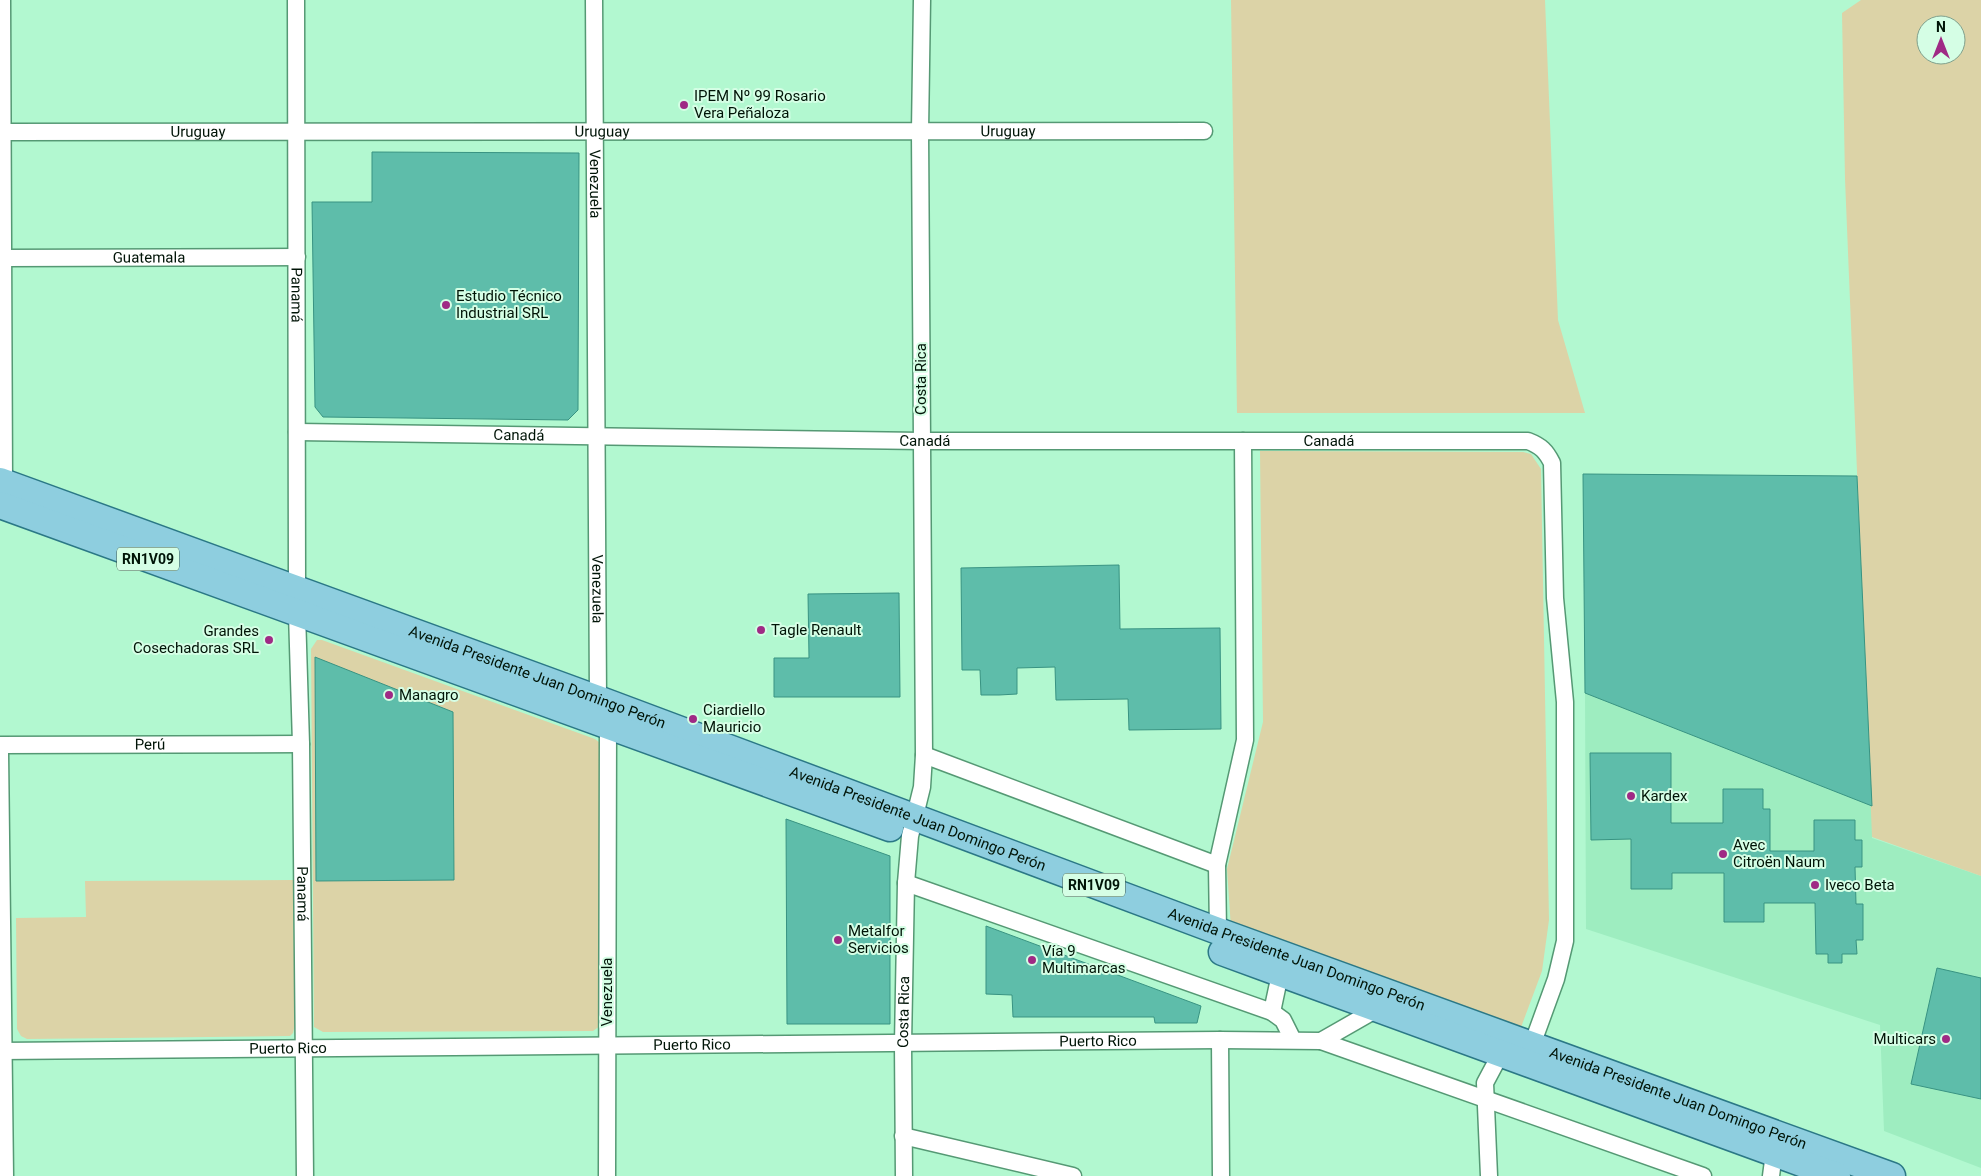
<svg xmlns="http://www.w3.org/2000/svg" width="1981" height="1176" font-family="Roboto,sans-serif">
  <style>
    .built { fill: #9eedc0 }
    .green { fill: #dcd3a7; fill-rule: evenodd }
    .building { fill: #5ebdaa; stroke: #389382 }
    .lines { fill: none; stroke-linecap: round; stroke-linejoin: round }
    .street-casing { stroke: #559974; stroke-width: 19 }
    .primary-casing { stroke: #2b7886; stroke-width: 29 }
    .street { stroke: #fff; stroke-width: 16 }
    .primary { stroke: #8ecedf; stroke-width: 26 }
    .poi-dot { fill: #9f2a85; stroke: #d5fee5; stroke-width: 2 }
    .labels { text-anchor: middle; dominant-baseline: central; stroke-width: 4; stroke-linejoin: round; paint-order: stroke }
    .shield { fill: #d5fee5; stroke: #405a4a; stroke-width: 1 }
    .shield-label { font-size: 14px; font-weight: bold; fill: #001407 }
    .poi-label { font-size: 15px; fill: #001407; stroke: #d5fee5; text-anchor: start }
    .street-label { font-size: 15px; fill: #001407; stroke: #d5fee5 }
  </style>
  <rect width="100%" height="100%" fill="#b2f8d0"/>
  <path class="built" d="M 1585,693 L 1872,806 L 1872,838 L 1981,876 L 1981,1168 L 1884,1131 L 1880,1025 L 1586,929 Z"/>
  <path class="green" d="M 1231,0 L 1545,0 L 1558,320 L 1585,413 L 1237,413 Z
    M 1861,0 L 1981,0 L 1981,876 L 1872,837 L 1845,179 L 1842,13 ZM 1926,25 L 1956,25 L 1956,55 L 1926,55 Z
    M 1260,451 L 1523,452 L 1531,454 L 1541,469 L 1549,920 L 1542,971 L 1520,1030 L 1231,928 L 1227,869 L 1263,722 Z
    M 317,640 L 322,640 L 595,739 L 600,743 L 600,1026 L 593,1031 L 323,1032 L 314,1027 L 311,649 ZM 315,658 L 453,712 L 454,880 L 316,881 Z
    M 293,880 L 295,1024 L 293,1033 L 290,1036 L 27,1039 L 21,1036 L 17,1029 L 16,918 L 86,917 L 85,881 Z"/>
  <path class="building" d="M 372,152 L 579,153 L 578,410 L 568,420 L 323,417 L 315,407 L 312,202 L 372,202 Z
    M 1583,474 L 1857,476 L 1872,806 L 1585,693 Z
    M 1119,565 L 1120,629 L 1220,628 L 1221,729 L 1129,730 L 1128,699 L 1056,700 L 1055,667 L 1017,668 L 1017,694 L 999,695 L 981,695 L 980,670 L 962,670 L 961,568 Z
    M 899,593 L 900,697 L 774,697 L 774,658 L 809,658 L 808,594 Z
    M 315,657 L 453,712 L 454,880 L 316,881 Z
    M 1590,753 L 1671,753 L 1671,823 L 1723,823 L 1723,789 L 1763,789 L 1763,809 L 1770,809 L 1770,851 L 1814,851 L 1814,820 L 1855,820 L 1855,840 L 1862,840 L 1862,867 L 1855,867 L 1856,904 L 1863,904 L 1863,940 L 1856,940 L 1857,954 L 1842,954 L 1842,963 L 1828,963 L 1828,954 L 1816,954 L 1815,903 L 1764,903 L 1764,922 L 1724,922 L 1724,873 L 1672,873 L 1672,889 L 1631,889 L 1631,839 L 1591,840 Z
    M 786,819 L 890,856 L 890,1024 L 787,1024 Z
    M 986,926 L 1201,1006 L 1197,1023 L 1155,1023 L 1154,1017 L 1013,1017 L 1012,995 L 986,994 Z
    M 1937,968 L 1981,978 L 1981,1099 L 1911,1084 Z"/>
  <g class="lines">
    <g class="street-casing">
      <g id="street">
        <path d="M 2,0 L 4,482"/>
        <path id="s1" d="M 296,0 L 297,590"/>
        <path id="s2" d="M 594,0 L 598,699 L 608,724 L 607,1176"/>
        <path id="s3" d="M 0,132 L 1204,131"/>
        <path id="s4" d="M 3,258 L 297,257"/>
        <path id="s5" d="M 297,432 L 922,441 L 1528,441 C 1541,446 1546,451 1552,463 L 1555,598 L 1565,702 L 1565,941 L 1556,979 L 1532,1045"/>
        <path id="s6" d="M 297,613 L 301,744 L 305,1176"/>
        <path id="s7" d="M 0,745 L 301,744"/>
        <path d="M 0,752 L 5,1176"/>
        <path d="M 924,755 L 1217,865"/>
        <path d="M 906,883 L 1272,1012 L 1283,1020 L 1293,1040"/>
        <path d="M 1218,931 L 1217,865 L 1245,740 L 1243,441"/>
        <path d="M 1272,1012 L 1280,974"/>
        <path d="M 1220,1040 L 1221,1176"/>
        <path d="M 1321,1041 L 1703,1176"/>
        <path id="s8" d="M 0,1051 L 1220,1040 L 1321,1041 L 1377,1009"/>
        <path d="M 903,1136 L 1073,1176"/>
        <path id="s9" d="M 904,1176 L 903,1044 L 906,883 L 910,836 L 922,787 L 924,755 L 920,131 L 922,0"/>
        <path d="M 1489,1176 L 1485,1083 L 1501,1053"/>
        <path d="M 1771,1176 L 1774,1153"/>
      </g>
    </g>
    <g class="primary-casing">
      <g id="primary">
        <path id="s10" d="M 0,481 L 598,699 L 1218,931 L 1892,1176"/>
        <path d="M 0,505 L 890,828"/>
        <path d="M 1222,952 L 1837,1176"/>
      </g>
    </g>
    <use href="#street" class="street"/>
    <use href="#primary" class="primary"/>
  </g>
  <g class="poi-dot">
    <circle cx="684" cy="105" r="5"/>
    <circle cx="446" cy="305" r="5"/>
    <circle cx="761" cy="630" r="5"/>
    <circle cx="269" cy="640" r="5"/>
    <circle cx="389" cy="695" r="5"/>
    <circle cx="693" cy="719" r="5"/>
    <circle cx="1631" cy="796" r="5"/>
    <circle cx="1723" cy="854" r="5"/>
    <circle cx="1815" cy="885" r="5"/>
    <circle cx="838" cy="940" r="5"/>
    <circle cx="1032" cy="960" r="5"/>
    <circle cx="1946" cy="1039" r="5"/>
  </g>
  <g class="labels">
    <g class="shield">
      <rect x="117" y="547.5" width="62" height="23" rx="4"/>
      <rect x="1063" y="873.5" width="62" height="23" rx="4"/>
    </g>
    <g class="shield-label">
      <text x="148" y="559">RN1V09</text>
      <text x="1094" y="885">RN1V09</text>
    </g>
    <g class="poi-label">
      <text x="694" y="96">IPEM Nº 99 Rosario<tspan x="694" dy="17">Vera Peñaloza</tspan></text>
      <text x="456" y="296">Estudio Técnico<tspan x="456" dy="17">Industrial SRL</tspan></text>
      <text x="771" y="630">Tagle Renault</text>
      <text x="259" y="631" text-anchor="end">Grandes<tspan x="259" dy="17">Cosechadoras SRL</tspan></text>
      <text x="399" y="695">Managro</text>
      <text x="703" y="710">Ciardiello<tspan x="703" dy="17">Mauricio</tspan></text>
      <text x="1641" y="796">Kardex</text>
      <text x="1733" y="845">Avec<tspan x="1733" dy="17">Citroën Naum</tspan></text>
      <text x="1825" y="885">Iveco Beta</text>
      <text x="848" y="931">Metalfor<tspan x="848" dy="17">Servicios</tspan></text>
      <text x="1042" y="951">Vía 9<tspan x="1042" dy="17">Multimarcas</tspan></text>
      <text x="1936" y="1039" text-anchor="end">Multicars</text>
    </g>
    <g class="street-label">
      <text stroke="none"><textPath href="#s3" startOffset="1008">Uruguay</textPath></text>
      <text stroke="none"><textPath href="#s3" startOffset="198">Uruguay</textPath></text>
      <text stroke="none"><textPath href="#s3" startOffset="602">Uruguay</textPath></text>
      <text stroke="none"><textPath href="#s2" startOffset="184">Venezuela</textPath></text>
      <text stroke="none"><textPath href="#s4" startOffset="146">Guatemala</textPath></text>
      <text stroke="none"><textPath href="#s1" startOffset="295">Panamá</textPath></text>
      <text transform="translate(921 379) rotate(-90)">Costa Rica</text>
      <text stroke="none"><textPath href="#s5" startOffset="222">Canadá</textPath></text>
      <text stroke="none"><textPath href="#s5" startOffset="628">Canadá</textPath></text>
      <text stroke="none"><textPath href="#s5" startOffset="1032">Canadá</textPath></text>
      <text stroke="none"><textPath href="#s2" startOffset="589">Venezuela</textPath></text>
      <text stroke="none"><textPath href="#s10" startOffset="572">Avenida Presidente Juan Domingo Perón</textPath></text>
      <text stroke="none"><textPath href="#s7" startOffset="150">Perú</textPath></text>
      <text stroke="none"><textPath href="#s10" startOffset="978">Avenida Presidente Juan Domingo Perón</textPath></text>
      <text stroke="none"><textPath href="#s6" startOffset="281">Panamá</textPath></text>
      <text stroke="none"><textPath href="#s10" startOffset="1382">Avenida Presidente Juan Domingo Perón</textPath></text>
      <text transform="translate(607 992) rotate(-90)">Venezuela</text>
      <text stroke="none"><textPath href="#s9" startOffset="164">Costa Rica</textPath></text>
      <text stroke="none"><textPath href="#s8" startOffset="1098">Puerto Rico</textPath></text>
      <text stroke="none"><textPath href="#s8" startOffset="692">Puerto Rico</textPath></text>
      <text stroke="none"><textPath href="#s8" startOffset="288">Puerto Rico</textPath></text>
      <text stroke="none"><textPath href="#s10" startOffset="1788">Avenida Presidente Juan Domingo Perón</textPath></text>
    </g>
  </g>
  <g transform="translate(1941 40)"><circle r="24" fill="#d5fee5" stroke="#80a08c"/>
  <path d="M0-4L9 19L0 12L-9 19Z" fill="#9f2a85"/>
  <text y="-8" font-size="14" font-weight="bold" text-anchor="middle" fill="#001407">N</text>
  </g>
</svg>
